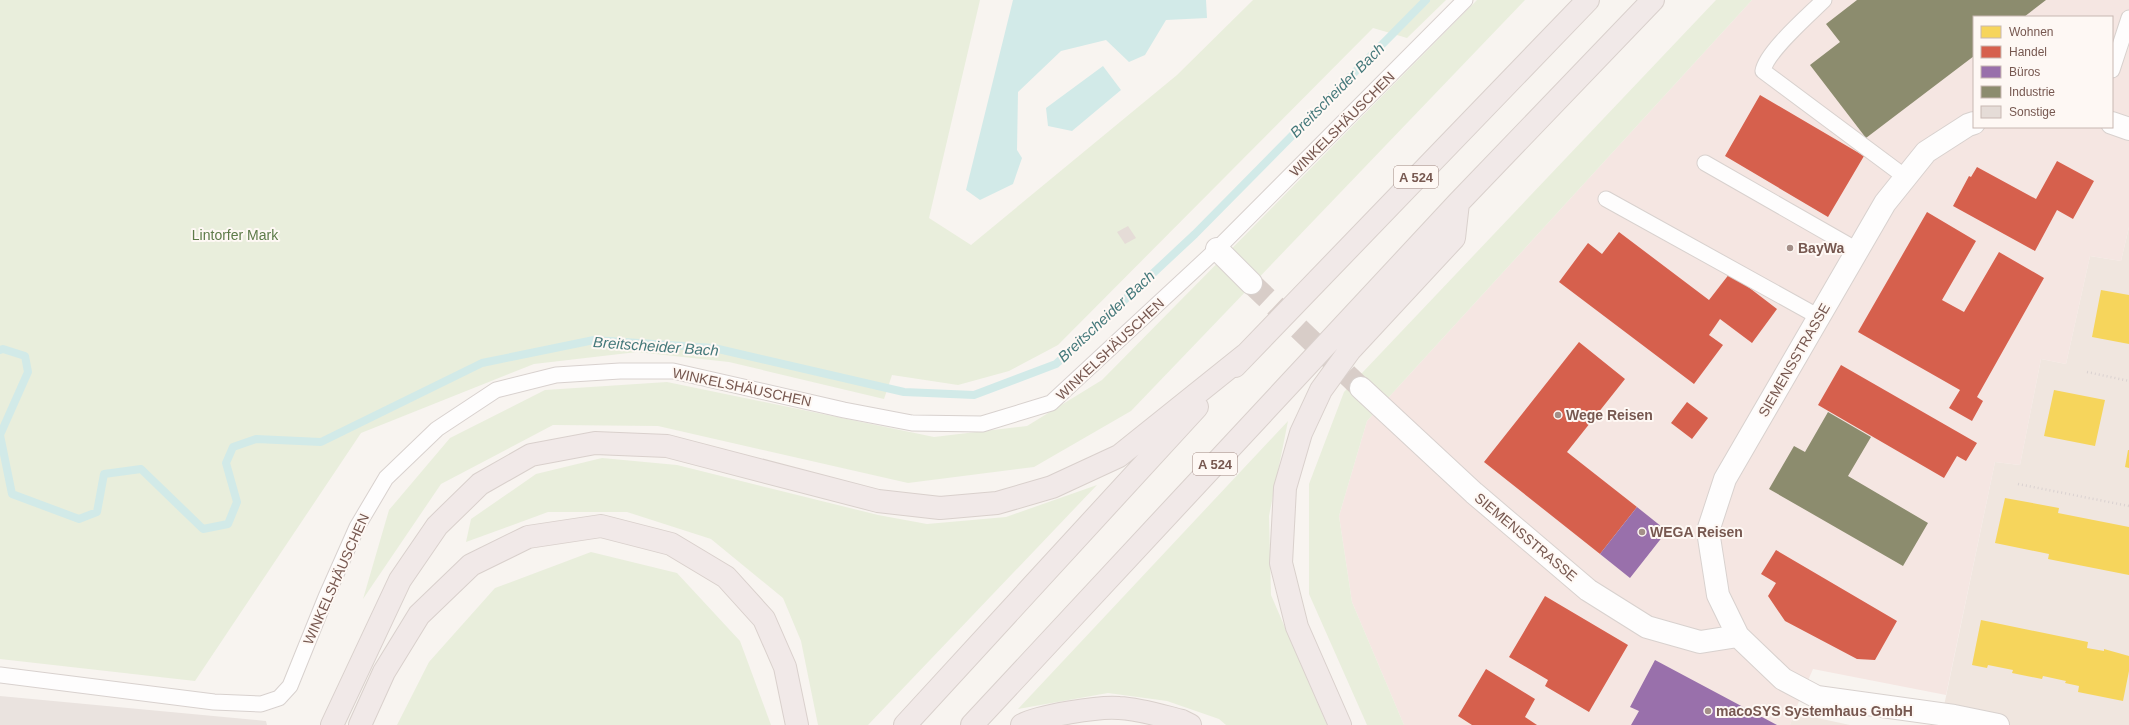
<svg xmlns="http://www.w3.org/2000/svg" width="2129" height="725" font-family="Arial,sans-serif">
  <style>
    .residential { fill: #f0e6df }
    .commercial { fill: #f5e6e2; fill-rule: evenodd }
    .industrial { fill: #eae3df }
    .green { fill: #e9eedc }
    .water { fill: #d2eae8 }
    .homes { fill: #f6d55c }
    .shops { fill: #d6604d }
    .offices { fill: #9970ab }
    .industry { fill: #8c8c6e }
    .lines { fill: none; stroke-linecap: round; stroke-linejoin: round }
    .stream { stroke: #d2eae8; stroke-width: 8 }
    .building { fill: #e5dcd7 }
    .minor-tunnel { stroke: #d8cdc8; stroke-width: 22; stroke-dasharray: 22 11; stroke-linecap: butt }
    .service-casing { stroke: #d8d1ce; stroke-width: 17 }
    .minor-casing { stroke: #d8d1ce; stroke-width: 24 }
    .motorway-casing { stroke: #d9d0cc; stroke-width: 24 }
    .path { stroke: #dad2d1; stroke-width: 2.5; stroke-dasharray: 1 3; stroke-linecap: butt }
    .service { stroke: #fefdfd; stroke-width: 15 }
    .minor { stroke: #fefdfd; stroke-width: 22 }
    .motorway { stroke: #f1e9e8; stroke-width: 22 }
    .poi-dot { fill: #a48f88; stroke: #fef8f4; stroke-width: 1.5 }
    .labels { text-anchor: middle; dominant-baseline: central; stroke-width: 4; stroke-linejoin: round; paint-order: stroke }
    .shield { fill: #fef8f4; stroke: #a08881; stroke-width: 1 }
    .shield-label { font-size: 13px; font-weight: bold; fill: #775850 }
    .street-label { font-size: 14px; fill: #775850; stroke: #fef8f4 }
    .park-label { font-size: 14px; fill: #5e7b49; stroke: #fef8f4 }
    .poi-label { font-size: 14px; font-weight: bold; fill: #775850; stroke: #fef8f4; text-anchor: start }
    .water-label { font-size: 15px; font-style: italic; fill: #44787a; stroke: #fef8f4 }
  </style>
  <rect width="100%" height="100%" fill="#f8f4f0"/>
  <path class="residential" d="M 2129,227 L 2129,725 L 1940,725 L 1995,462 L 2020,465 L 2041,359 L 2066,364 L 2090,256 L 2121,261 Z
    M 1794,713 L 1850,725 L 1790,725 Z"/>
  <path class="commercial" d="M 1752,0 L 2129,0 L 2129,227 L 2121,261 L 2090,256 L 2066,364 L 2041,359 L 2020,465 L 1995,462 L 1946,695 L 1813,669 L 1794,713 L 1790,725 L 1404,725 L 1352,602 L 1339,516 L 1367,421 ZM 1974,17 L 2112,17 L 2112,127 L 1974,127 Z"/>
  <path class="industrial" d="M 0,696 L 266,721 L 267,725 L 0,725 Z"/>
  <path class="green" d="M 0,0 L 980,0 L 929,218 L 971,245 L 1177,75 L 1253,0 L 1446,0 L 1407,38 L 1373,28 L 1058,345 L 1009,371 L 958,385 L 892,375 L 884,399 L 729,362 L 637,352 L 534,364 L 361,433 L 195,681 L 0,659 Z
    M 1477,0 L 1525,0 L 1131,411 L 1034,467 L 908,483 L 658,426 L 553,425 L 441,484 L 363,599 L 389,510 L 450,438 L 545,390 L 667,382 L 934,437 L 1027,426 L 1102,380 Z
    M 1716,0 L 1752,0 L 1367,421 L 1339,516 L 1352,602 L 1404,725 L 1367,725 L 1309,594 L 1309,484 L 1344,392 Z
    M 1288,421 L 1269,516 L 1271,595 L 1327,725 L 1226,725 L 1219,719 L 1167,701 L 1108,693 L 1018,709 Z
    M 602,458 L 677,465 L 878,515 L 927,524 L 1006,517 L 1097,485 L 868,725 L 818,725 L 801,641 L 783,598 L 711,539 L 627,512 L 548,512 L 466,542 L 471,519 L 536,474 Z
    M 591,552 L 677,573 L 740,641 L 771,725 L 397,725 L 429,662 L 495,588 Z"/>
  <path class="water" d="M 1013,0 L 1206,0 L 1207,18 L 1166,20 L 1145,55 L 1129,62 L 1106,40 L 1061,51 L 1018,92 L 1017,150 L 1022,158 L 1013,184 L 980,200 L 966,190 Z
    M 1103,66 L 1121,90 L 1072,131 L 1048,126 L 1046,108 Z"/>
  <path class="homes" d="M 2101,290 L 2129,295 L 2129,344 L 2092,337 Z
    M 2054,390 L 2105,400 L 2095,446 L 2044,436 Z
    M 2128,450 L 2129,450 L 2129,468 L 2125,467 Z
    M 2005,498 L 2059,508 L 2058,513 L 2129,527 L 2129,575 L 2048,559 L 2049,554 L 1995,543 Z
    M 1981,620 L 2088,642 L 2087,648 L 2104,651 L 2104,649 L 2129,656 L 2129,671 L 2123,701 L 2078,692 L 2079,686 L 2065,683 L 2066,681 L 2043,676 L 2042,679 L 2012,673 L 2013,670 L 1988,665 L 1987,668 L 1972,665 Z"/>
  <path class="shops" d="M 1760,95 L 1864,156 L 1828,217 L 1725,156 Z
    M 2057,161 L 2094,181 L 2073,219 L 2057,210 L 2035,251 L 1953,206 L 1969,176 L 1971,177 L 1977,167 L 2036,199 Z
    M 1927,212 L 1976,241 L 1942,300 L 1964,312 L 1999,252 L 2044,278 L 1977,397 L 1983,401 L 1972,421 L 1949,408 L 1960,390 L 1858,332 Z
    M 1619,232 L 1709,300 L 1730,273 L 1777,309 L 1752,343 L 1720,319 L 1709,335 L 1723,345 L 1694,384 L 1559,282 L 1588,243 L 1602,254 Z
    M 1579,342 L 1625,379 L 1567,452 L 1637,507 L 1600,554 L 1484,462 Z
    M 1841,365 L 1977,443 L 1966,461 L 1957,456 L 1944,478 L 1818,405 Z
    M 1687,402 L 1708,418 L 1692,439 L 1671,423 Z
    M 1776,550 L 1897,621 L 1875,660 L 1857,659 L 1785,621 L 1768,596 L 1776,583 L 1761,574 Z
    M 1545,596 L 1628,645 L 1589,712 L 1545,686 L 1548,680 L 1509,657 Z
    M 1486,669 L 1535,699 L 1525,717 L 1537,725 L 1472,725 L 1458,716 Z"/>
  <path class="offices" d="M 1637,507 L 1667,531 L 1630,578 L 1600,554 Z
    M 1655,660 L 1777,725 L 1631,725 L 1639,711 L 1630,707 Z"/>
  <path class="industry" d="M 1857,0 L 2046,0 L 2024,17 L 1974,17 L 1974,56 L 1866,138 L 1810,65 L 1840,42 L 1826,24 Z
    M 1828,412 L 1871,437 L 1848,476 L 1928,523 L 1903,566 L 1769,489 L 1794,446 L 1805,452 Z"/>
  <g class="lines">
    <path class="stream" d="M 0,350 L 3,349 L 25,356 L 28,372 L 0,435 L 12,494 L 79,519 L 97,512 L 104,474 L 141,469 L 203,529 L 228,524 L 237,502 L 226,463 L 233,447 L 256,439 L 321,442 L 482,363 L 594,340 L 714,348 L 904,392 L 974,395 L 1056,364 L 1195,234 L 1426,0"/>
  </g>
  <path class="building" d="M 1128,226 L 1136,238 L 1125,244 L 1117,232 Z"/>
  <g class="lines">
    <path class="minor-tunnel" d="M 1251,283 L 1361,388"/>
    <g class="service-casing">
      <path id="service" d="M 1824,0 C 1809,15 1766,52 1763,71 L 1908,179
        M 2112,70 L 2129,18
        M 1705,163 L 1857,250
        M 1606,199 L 1819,317
        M 0,675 L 214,702 L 261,704 L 279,698 L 290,686 L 326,597 L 357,527 L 386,478 L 437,429 L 496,390 L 556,375 L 620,371 L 673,371 L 844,410 L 912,423 L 982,424 L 1051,403 L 1217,249 L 1465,0"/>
    </g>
    <g class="minor-casing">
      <path id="minor" d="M 1974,123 L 1968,125 L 1926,152 L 1885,203 L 1725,479 L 1708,531 L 1718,595 L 1738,636 L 1783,679 L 1817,697 L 1954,716 L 1998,725
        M 2112,123 L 2129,129
        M 1217,249 L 1251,283
        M 1361,388 L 1474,493 L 1588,590 L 1647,627 L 1700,642 L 1738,636"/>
    </g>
    <g class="motorway-casing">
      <path id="motorway" d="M 1235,366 L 1588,0
        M 332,725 L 400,580 L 437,526 L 480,484 L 531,455 L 595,443 L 667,446 L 878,501 L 940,508 L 997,503 L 1052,487 L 1119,456 L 1245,355
        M 360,725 L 384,672 L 419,615 L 471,565 L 528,537 L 601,526 L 671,544 L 726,577 L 764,619 L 785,667 L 797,725
        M 905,725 L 1197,407
        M 972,725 L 1458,203 L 1653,0
        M 1022,725 C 1039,716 1100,706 1119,708 C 1140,709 1162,716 1182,721 L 1190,725
        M 1340,725 L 1297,627 L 1281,563 L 1285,488 L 1301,433 L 1321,390 L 1350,350 L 1454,238 L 1458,203"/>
    </g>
    <path class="path" d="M 2087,372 L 2129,381
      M 2018,484 L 2129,506"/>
    <use href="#service" class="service"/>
    <use href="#minor" class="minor"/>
    <use href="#motorway" class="motorway"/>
  </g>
  <g class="poi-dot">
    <circle cx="1790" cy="248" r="4"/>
    <circle cx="1558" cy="415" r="4"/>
    <circle cx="1642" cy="532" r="4"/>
    <circle cx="1708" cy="711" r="4"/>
  </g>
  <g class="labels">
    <g class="shield">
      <rect x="1394" y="166" width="44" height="22" rx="3"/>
      <rect x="1193" y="453" width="44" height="22" rx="3"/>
    </g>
    <g class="shield-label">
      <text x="1416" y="177">A 524</text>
      <text x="1215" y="464">A 524</text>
    </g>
    <g class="street-label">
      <text transform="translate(1342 124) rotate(-45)">WINKELSHÄUSCHEN</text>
      <text transform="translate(1110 349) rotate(-43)">WINKELSHÄUSCHEN</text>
      <text transform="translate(1794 360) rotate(-60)">SIEMENSSTRASSE</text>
      <text transform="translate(742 387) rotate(12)">WINKELSHÄUSCHEN</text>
      <text transform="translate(1526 537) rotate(40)">SIEMENSSTRASSE</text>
      <text transform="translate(336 579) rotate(-66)">WINKELSHÄUSCHEN</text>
    </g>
    <g class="park-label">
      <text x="235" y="235">Lintorfer Mark</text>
    </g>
    <g class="poi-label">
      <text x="1798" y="248">BayWa</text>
      <text x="1566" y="415">Wege Reisen</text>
      <text x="1650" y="532">WEGA Reisen</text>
      <text x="1716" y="711">macoSYS Systemhaus GmbH</text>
    </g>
    <g class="water-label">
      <text transform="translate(1337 90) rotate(-45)">Breitscheider Bach</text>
      <text transform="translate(1106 316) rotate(-43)">Breitscheider Bach</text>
      <text transform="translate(656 346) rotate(4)">Breitscheider Bach</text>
    </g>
  </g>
  <rect x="1973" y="16" width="140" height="112" fill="#fef8f4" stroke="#c8b8b2"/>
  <rect x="1981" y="26" width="20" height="12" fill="#f6d55c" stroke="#c8b8b2"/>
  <text x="2009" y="36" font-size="12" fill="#775850">Wohnen</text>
  <rect x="1981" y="46" width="20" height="12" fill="#d6604d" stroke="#c8b8b2"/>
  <text x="2009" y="56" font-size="12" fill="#775850">Handel</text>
  <rect x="1981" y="66" width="20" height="12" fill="#9970ab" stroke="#c8b8b2"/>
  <text x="2009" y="76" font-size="12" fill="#775850">Büros</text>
  <rect x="1981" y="86" width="20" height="12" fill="#8c8c6e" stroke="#c8b8b2"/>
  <text x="2009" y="96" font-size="12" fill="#775850">Industrie</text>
  <rect x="1981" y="106" width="20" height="12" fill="#e5dcd7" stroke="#c8b8b2"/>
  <text x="2009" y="116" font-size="12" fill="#775850">Sonstige</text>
</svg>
